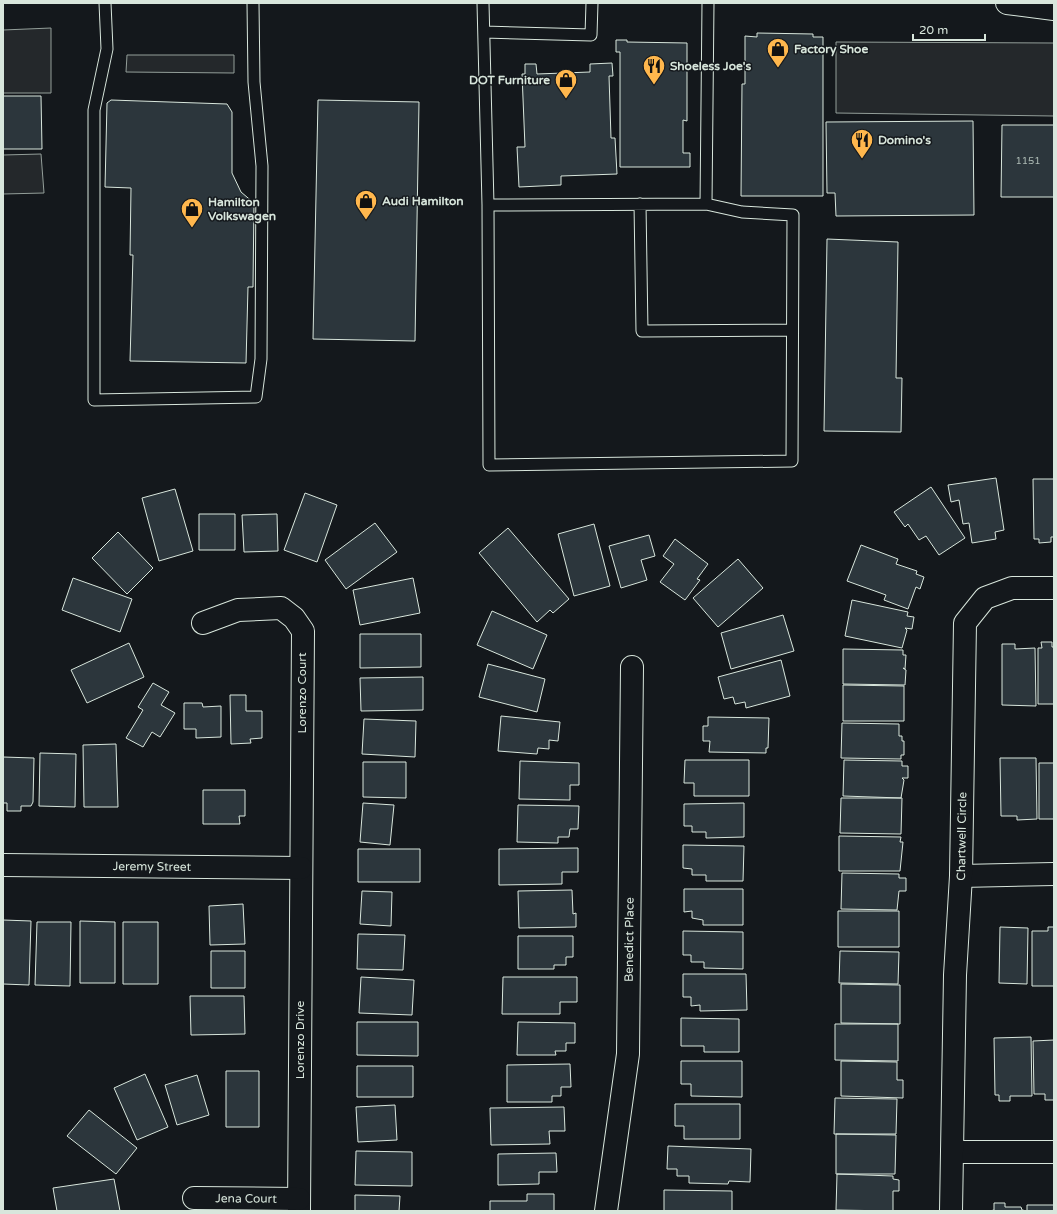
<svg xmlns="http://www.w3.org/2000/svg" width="1057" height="1214" font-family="'Varela Round',sans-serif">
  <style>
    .parking { fill: #24282b; stroke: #939e99 }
    .building { fill: #2c363c; stroke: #d8e6dc }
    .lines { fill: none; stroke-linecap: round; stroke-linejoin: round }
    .lane-casing { stroke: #d8e6dc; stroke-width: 13 }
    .street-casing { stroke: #d8e6dc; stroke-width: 24 }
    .highway-casing { stroke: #d8e6dc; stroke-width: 24 }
    .lane { stroke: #14181c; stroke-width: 11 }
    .street { stroke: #14181c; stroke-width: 22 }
    .highway { stroke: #14181c; stroke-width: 22 }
    .labels { text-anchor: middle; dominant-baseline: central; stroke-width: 3; stroke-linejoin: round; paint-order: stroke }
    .number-label { font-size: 10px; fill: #adbab4 }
    .poi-label { font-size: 12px; font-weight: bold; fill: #d8e6dc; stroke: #14181c; text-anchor: start }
    .street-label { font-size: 12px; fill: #d8e6dc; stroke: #14181c }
  </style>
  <rect width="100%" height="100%" fill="#14181c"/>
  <path class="parking" d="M 51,28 L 51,93 L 3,93 L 3,30 Z
    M 836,42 L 1054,43 L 1054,116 L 836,113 Z
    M 127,55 L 234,55 L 234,73 L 126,72 Z
    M 41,154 L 44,193 L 3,194 L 3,155 Z"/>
  <path class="building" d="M 757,33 L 813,34 L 813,37 L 823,37 L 823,196 L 741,196 L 742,84 L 745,84 L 745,36 L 757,37 Z
    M 616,40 L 627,40 L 627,42 L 687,43 L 687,121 L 683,120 L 683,153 L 690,153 L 690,167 L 620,167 L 620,52 L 616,52 Z
    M 612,63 L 613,76 L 609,76 L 611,138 L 615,138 L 617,174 L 561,176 L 561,185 L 519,187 L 517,147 L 525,147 L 522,74 L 525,74 L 525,64 L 536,64 L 537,74 L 590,72 L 590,64 Z
    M 3,96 L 41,96 L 42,149 L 3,149 Z
    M 111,100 L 227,104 L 232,112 L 232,173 L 241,192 L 254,203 L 253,287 L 248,287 L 246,363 L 130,361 L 133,255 L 130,255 L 131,188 L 105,187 L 107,103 Z
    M 318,100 L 419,102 L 415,341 L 313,339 Z
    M 973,121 L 974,215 L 836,216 L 835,193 L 827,193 L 826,122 Z
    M 1002,125 L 1054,125 L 1054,197 L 1001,197 Z
    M 827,239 L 898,242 L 896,378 L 902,378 L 901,432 L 824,431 Z
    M 996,478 L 1004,530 L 995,532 L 996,539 L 972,543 L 969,523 L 963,524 L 959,500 L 951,502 L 948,485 Z
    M 1033,479 L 1054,479 L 1054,537 L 1051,537 L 1051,542 L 1039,543 L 1039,539 L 1034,539 Z
    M 931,487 L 965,538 L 939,555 L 926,536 L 919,540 L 908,524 L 905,527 L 894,512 Z
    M 175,489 L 193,551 L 159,561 L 142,498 Z
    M 305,493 L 337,505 L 317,562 L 284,550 Z
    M 199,514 L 235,514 L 235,550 L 199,550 Z
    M 277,514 L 278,551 L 244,552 L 242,515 Z
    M 375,523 L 397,552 L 346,589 L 325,560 Z
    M 594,524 L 610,586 L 574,596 L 558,534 Z
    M 508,528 L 569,599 L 553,613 L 550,610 L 537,622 L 479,553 Z
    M 118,532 L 153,568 L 127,594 L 92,558 Z
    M 649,535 L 655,556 L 641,560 L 647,580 L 621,588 L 609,546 Z
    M 675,539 L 708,564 L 697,579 L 700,580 L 685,600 L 660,582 L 674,564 L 663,556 Z
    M 861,545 L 898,559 L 896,564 L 917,571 L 916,574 L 924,577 L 920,589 L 916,587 L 908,609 L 884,600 L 886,595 L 847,581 Z
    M 738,559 L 763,588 L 718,627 L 693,598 Z
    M 73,578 L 132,599 L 120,632 L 62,610 Z
    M 413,578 L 420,613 L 360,625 L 353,590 Z
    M 852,600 L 908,612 L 907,616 L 914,617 L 912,629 L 905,628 L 907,630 L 902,648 L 845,636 Z
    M 492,611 L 547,635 L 533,669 L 477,645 Z
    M 783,615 L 794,651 L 731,669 L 721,633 Z
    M 360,634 L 421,634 L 421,667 L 360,668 Z
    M 1041,642 L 1052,642 L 1052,647 L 1054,647 L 1054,704 L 1038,704 L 1038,648 L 1042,648 Z
    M 129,643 L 144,677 L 87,703 L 71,670 Z
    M 1002,644 L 1015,644 L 1015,649 L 1035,648 L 1036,706 L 1002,705 Z
    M 843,649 L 903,650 L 903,655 L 906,655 L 905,669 L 903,668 L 906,670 L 905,685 L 843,684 Z
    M 781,660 L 790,696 L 746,708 L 745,702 L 735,704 L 733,697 L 724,699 L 718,677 Z
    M 488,664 L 545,679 L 537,712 L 479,697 Z
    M 423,677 L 423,710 L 361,711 L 360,678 Z
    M 153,683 L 169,692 L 161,705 L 175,713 L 160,737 L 152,732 L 143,747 L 126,738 L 143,710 L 138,707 Z
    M 843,685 L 904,686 L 904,721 L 843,721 Z
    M 230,695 L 246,695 L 246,711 L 262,711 L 262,738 L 250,739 L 251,743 L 231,744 Z
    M 184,703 L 202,703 L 203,707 L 221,706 L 221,737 L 196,738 L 196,729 L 184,729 Z
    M 501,716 L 560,722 L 558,741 L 549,740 L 549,749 L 538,748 L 537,754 L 498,751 Z
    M 708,717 L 769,718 L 768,748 L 766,748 L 766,753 L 709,752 L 710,741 L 703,741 L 703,726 L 708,726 Z
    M 364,719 L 416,721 L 415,757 L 362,754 Z
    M 842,723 L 899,724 L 899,736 L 902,736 L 902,741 L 904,741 L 904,755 L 901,755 L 901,759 L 841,758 Z
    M 116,744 L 118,807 L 84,807 L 83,745 Z
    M 40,753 L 76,754 L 75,807 L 39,806 Z
    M 3,757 L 34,758 L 33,802 L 31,806 L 21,806 L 21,811 L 7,811 L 7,803 L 3,803 Z
    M 1000,758 L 1036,758 L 1037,819 L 1017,820 L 1017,816 L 1001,816 Z
    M 685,760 L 749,760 L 749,796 L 694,796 L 694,783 L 684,783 Z
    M 844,760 L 902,761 L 902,766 L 908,766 L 908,778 L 902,778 L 904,780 L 901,798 L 843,796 Z
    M 520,761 L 579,763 L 579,785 L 570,785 L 570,800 L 519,799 Z
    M 363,762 L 406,762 L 406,798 L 363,797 Z
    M 1039,763 L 1054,763 L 1054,819 L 1039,819 Z
    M 203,790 L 245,790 L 245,816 L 239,816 L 240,824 L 203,824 Z
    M 841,798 L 902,798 L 901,834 L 840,833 Z
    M 363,803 L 394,805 L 390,845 L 360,842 Z
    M 744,803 L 744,837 L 706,838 L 706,832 L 692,832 L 692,826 L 684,826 L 684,804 Z
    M 518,805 L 579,806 L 578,829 L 570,829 L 569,837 L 558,837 L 558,843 L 517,842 Z
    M 839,836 L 901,837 L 900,842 L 903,842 L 900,871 L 839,871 Z
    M 683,845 L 744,846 L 743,881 L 706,881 L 706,875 L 692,875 L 692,869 L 683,868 Z
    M 578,848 L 578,872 L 562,872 L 562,884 L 499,885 L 499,849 Z
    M 358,849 L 420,849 L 420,882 L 358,882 Z
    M 842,873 L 899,874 L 899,878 L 906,878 L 906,891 L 899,891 L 897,910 L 841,909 Z
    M 684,889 L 743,889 L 743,925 L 703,925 L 703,920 L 692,918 L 692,911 L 684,912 Z
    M 572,890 L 573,914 L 576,913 L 576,927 L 519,928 L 518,891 Z
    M 362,891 L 392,892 L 391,926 L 360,924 Z
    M 243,904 L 245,944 L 210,945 L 209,906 Z
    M 838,911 L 899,911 L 899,947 L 838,947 Z
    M 3,920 L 31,921 L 29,985 L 3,984 Z
    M 80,921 L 115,922 L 115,983 L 80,983 Z
    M 37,922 L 71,922 L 70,986 L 35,985 Z
    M 123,922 L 158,922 L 158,984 L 123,984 Z
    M 1000,927 L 1028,928 L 1027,984 L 999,983 Z
    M 1048,927 L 1054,927 L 1054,986 L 1032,986 L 1032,931 L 1048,931 Z
    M 683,931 L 743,932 L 743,969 L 704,968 L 704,962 L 691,962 L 691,955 L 683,955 Z
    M 358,934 L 405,935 L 403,970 L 357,969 Z
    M 518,936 L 573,936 L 573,957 L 566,957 L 566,965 L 554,965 L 554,969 L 518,969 Z
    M 211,951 L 245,951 L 245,988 L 211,988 Z
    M 840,951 L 899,952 L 898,984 L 839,983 Z
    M 683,974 L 746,974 L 747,1010 L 700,1011 L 700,1005 L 691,1006 L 691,997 L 683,997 Z
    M 361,977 L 414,980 L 412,1015 L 359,1013 Z
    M 503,977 L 577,977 L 577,1002 L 560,1002 L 560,1014 L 502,1014 Z
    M 841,984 L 900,985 L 900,1024 L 841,1023 Z
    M 190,996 L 244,996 L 245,1034 L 191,1035 Z
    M 681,1018 L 739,1019 L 739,1052 L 704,1052 L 704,1046 L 681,1046 Z
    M 357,1022 L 418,1022 L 418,1056 L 357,1055 Z
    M 518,1022 L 575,1023 L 575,1043 L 566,1043 L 566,1051 L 555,1051 L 556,1055 L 517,1055 Z
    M 835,1024 L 898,1024 L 898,1061 L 835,1060 Z
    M 1031,1037 L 1032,1096 L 1010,1096 L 1010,1101 L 999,1101 L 999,1095 L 995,1095 L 994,1038 Z
    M 1054,1040 L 1054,1100 L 1045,1100 L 1045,1094 L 1034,1094 L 1033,1041 Z
    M 681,1061 L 742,1061 L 742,1097 L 691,1096 L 691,1084 L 681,1084 Z
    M 841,1061 L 897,1062 L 897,1080 L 903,1080 L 903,1098 L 841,1096 Z
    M 570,1064 L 571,1087 L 561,1087 L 561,1096 L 552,1096 L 552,1102 L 507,1102 L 507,1065 Z
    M 357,1066 L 413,1066 L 413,1097 L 357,1097 Z
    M 226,1071 L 259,1071 L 259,1127 L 226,1127 Z
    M 145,1074 L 168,1127 L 137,1140 L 114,1088 Z
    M 197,1075 L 209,1115 L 177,1125 L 165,1085 Z
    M 835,1098 L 897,1099 L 896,1134 L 834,1134 Z
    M 675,1104 L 740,1104 L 740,1139 L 684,1139 L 684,1126 L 675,1126 Z
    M 395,1105 L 397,1140 L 358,1142 L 356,1107 Z
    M 564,1107 L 565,1131 L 549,1131 L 550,1144 L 491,1145 L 490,1108 Z
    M 89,1110 L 137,1148 L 116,1174 L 67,1136 Z
    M 836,1134 L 896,1135 L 895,1174 L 836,1174 Z
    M 668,1146 L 751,1149 L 750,1182 L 729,1181 L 728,1184 L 689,1183 L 689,1176 L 677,1176 L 677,1169 L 667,1169 Z
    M 356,1151 L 412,1152 L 412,1186 L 355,1185 Z
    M 556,1153 L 557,1172 L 539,1172 L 539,1184 L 498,1185 L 498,1154 Z
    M 837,1174 L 893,1176 L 893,1179 L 899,1180 L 899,1191 L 893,1191 L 893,1211 L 836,1210 Z
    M 114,1179 L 120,1211 L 57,1211 L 53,1188 Z
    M 664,1190 L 732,1191 L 732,1211 L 664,1211 Z
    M 527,1194 L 554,1194 L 554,1211 L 490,1211 L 490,1201 L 527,1201 Z
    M 355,1195 L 400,1196 L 399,1211 L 355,1211 Z
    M 994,1203 L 1005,1203 L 1005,1207 L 1021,1207 L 1022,1210 L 1027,1211 L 990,1211 L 994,1210 Z
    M 1027,1205 L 1054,1205 L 1054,1211 L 1027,1211 Z"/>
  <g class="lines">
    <g class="lane-casing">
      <path id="lane" d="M 105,3 L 107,49 L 94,110 L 94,400 L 256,397 L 261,359 L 262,166 L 254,82 L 253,3
        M 483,3 L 488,205 L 706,204 L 708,3
        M 484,32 L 591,35 L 592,3
        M 640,204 L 642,331 L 792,330
        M 488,205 L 489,465 L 792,461 L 793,215 L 742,212 L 706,204"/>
    </g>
    <g class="street-casing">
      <g id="street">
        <path d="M 203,623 L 238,610 L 281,608 L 294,618 L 303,631 L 299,1211"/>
        <path id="s1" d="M 3,865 L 301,868"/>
        <path d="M 961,876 L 1054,874"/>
        <path d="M 952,1152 L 1054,1152"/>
        <path id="s2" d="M 194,1198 L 299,1199"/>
        <path id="s3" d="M 606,1211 L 628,1054 L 632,667"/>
        <path id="s4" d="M 951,1211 L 955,975 L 961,876 L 965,623 L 985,598 L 1012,588 L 1054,588"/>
      </g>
    </g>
    <g class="highway-casing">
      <path id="highway" d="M 1007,3 L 1054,9"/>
    </g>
    <use href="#lane" class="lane"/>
    <use href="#street" class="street"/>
    <use href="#highway" class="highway"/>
  </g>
  <defs>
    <g id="shop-pin" transform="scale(1.15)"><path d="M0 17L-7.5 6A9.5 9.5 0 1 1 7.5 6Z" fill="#ffb74d" stroke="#14181c"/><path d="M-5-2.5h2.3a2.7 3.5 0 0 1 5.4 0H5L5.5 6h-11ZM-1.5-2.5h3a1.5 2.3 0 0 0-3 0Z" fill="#111"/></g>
    <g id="restaurant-pin" transform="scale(1.15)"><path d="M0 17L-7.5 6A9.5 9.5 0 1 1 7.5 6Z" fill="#ffb74d" stroke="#14181c"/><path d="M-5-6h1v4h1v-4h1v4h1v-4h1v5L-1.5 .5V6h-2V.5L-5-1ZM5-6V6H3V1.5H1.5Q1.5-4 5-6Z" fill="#111"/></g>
  </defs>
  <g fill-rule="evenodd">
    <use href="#shop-pin" x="778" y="49"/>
    <use href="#restaurant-pin" x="654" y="66"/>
    <use href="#shop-pin" x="566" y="80"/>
    <use href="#restaurant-pin" x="862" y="140"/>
    <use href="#shop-pin" x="366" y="201"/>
    <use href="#shop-pin" x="192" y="209"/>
  </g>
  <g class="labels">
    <g class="number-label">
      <text x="1028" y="161">1151</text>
    </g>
    <g class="poi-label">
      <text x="794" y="49">Factory Shoe</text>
      <text x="670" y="66">Shoeless Joe's</text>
      <text x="550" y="80" text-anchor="end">DOT Furniture</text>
      <text x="878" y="140">Domino's</text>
      <text x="382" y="201">Audi Hamilton</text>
      <text x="208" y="202">Hamilton<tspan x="208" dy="14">Volkswagen</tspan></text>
    </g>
    <g class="street-label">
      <text transform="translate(302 693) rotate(-90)">Lorenzo Court</text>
      <text stroke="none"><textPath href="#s4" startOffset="375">Chartwell Circle</textPath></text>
      <text stroke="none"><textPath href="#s1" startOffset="149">Jeremy Street</textPath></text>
      <text stroke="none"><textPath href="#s3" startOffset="273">Benedict Place</textPath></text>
      <text transform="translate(300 1040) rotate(-90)">Lorenzo Drive</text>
      <text stroke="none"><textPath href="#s2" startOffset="52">Jena Court</textPath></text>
    </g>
  </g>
  <rect width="1057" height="1214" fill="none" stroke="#d8e6dc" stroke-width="8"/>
  <path d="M913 34v6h72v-6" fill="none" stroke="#d8e6dc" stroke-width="2"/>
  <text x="919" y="34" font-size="12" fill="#d8e6dc" stroke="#14181c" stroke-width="3" paint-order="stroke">20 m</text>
</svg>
